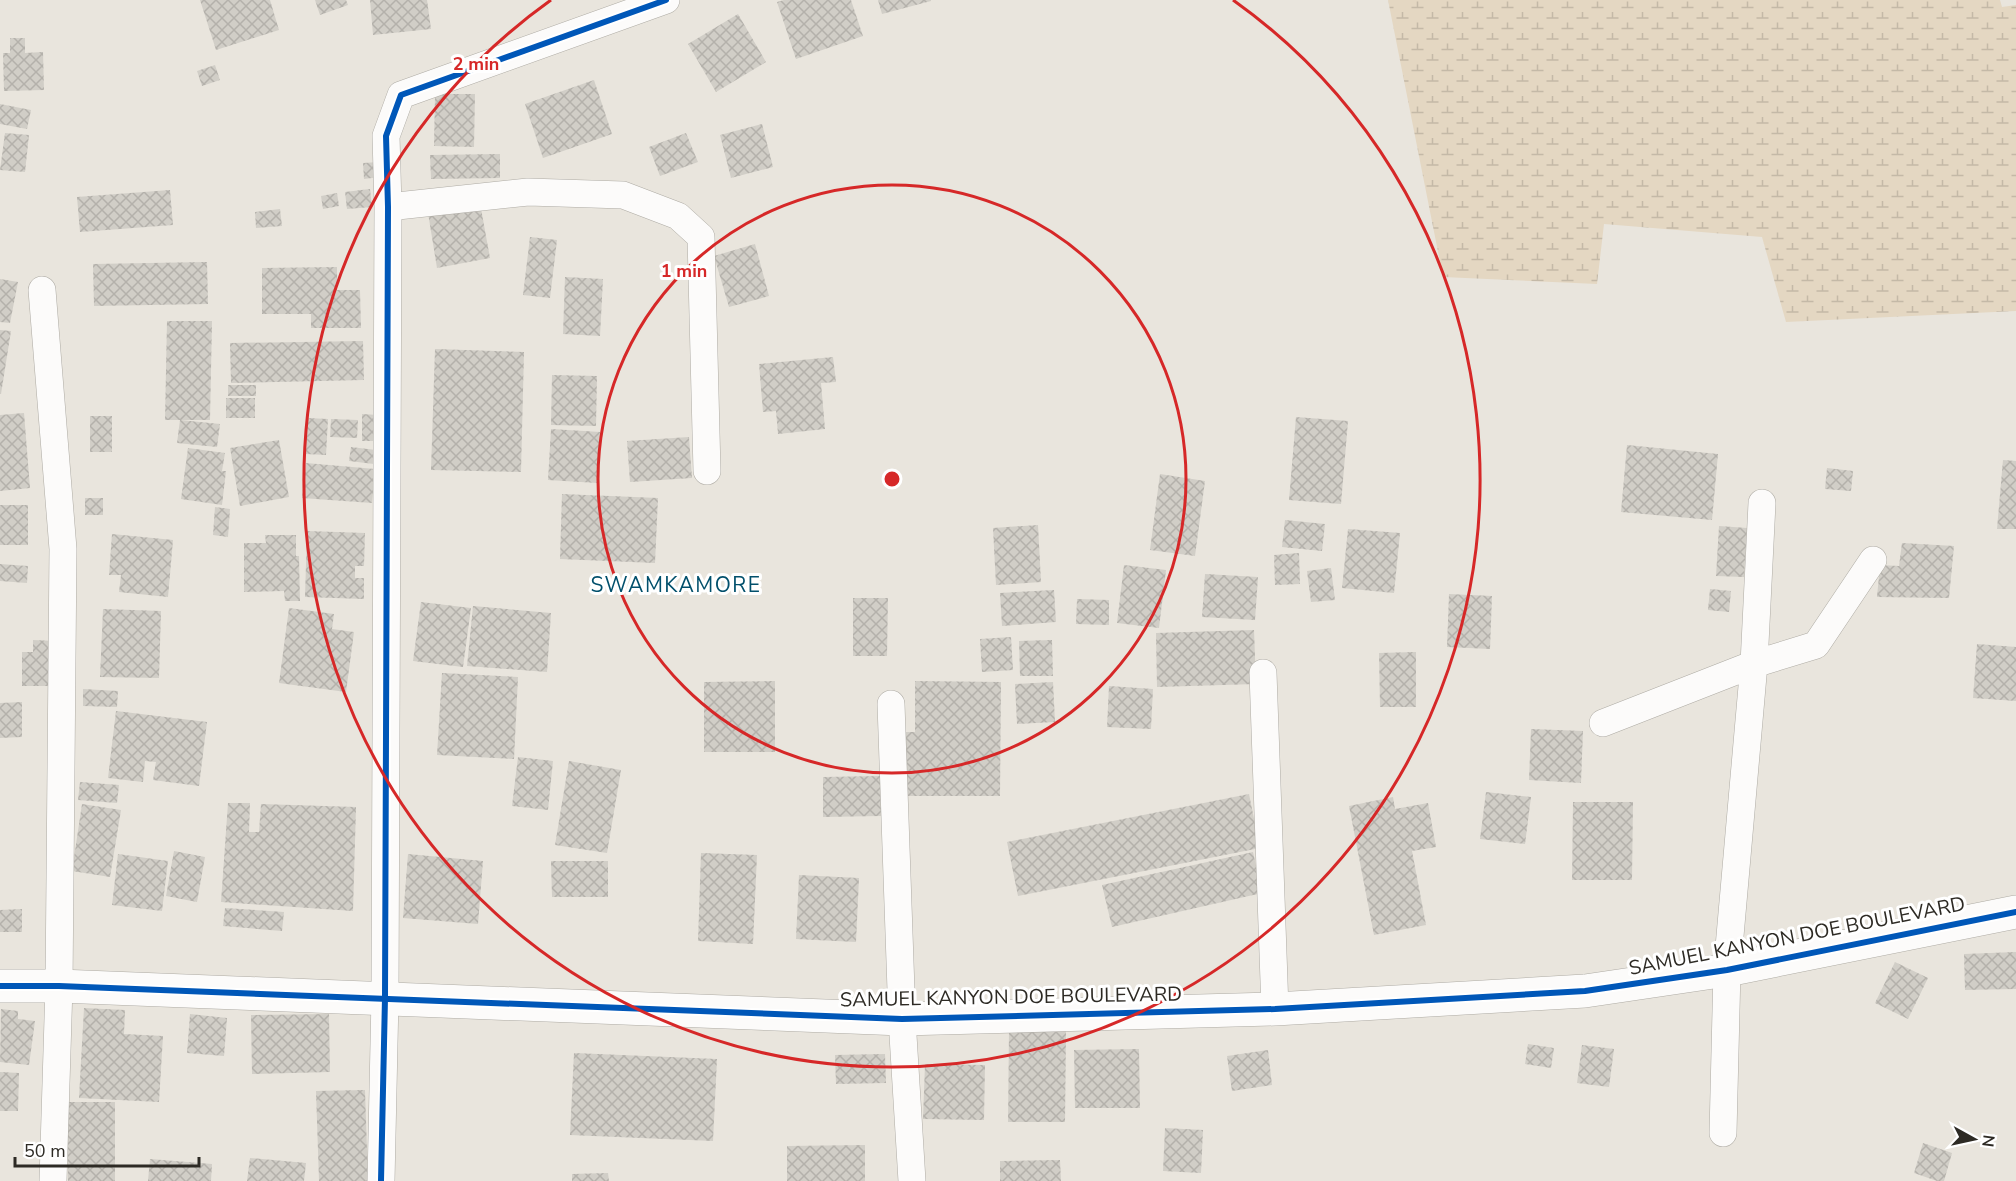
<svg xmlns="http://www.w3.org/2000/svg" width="2016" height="1181" font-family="'Nunito Sans',sans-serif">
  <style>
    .wetland { fill: url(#wetland-marsh) }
    .building { fill: url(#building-cross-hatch) }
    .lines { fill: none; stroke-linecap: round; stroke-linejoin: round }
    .street-casing { stroke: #aeaba4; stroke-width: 28 }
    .secondary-casing { stroke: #aeaba4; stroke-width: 34 }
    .street { stroke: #fcfbfa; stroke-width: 27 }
    .secondary { stroke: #fcfbfa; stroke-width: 33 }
    .cycleway-casing { stroke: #fff; stroke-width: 10 }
    .cycleway { stroke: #0057b8; stroke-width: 6 }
    .ring { fill: none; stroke: #d62828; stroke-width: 3 }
    .labels { text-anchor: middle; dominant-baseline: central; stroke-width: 6; stroke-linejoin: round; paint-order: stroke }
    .street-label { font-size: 20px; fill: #2d2a24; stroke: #fff }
    .neighbourhood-label { font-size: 21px; letter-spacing: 1.5px; fill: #014f6b; stroke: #fff }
    .centre { fill: #d62828; stroke: #fff; stroke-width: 3 }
    .ring-label { font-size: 18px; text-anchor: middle; font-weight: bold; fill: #d62828; stroke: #fff; stroke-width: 6; stroke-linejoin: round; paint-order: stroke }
  </style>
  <defs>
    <pattern id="wetland-marsh" width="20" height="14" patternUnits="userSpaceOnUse" patternTransform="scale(1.5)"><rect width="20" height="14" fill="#e4d7c2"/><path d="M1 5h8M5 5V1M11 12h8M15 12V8" fill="none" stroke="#c4b9a7"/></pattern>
    <pattern id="building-cross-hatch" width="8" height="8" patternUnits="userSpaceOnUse" patternTransform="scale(1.5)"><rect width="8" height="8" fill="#d1cec7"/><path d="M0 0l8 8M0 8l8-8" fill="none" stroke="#b4b1ab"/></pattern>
  </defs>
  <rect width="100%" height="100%" fill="#e9e5dd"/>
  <path class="wetland" d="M 1388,0 L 2000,0 L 2002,7 L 2016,5 L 2016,311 L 1786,322 L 1762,237 L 1604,224 L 1597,284 L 1443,277 Z"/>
  <path class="building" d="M 200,0 L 270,0 L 279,30 L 216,50 Z
    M 315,0 L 346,0 L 348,5 L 320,15 Z
    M 370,0 L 427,0 L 431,29 L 373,35 Z
    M 784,0 L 851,0 L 863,36 L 796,59 L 777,2 Z
    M 878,0 L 931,0 L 931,1 L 882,14 Z
    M 738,14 L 766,62 L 716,92 L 688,44 Z
    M 10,38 L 25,38 L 25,53 L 43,52 L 44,90 L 4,91 L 3,53 L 10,53 Z
    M 215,65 L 220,80 L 202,86 L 197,71 Z
    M 594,80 L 612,134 L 543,158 L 525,104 Z
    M 435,94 L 475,94 L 474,147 L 434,146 Z
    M 0,104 L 31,110 L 27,129 L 0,124 Z
    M 762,124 L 773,167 L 731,178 L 720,135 Z
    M 5,133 L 29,135 L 25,172 L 0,170 Z
    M 686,133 L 698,162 L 660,176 L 649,147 Z
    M 500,154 L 500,178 L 431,179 L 430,155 Z
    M 379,162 L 380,177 L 364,179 L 363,163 Z
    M 370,189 L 372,207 L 347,209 L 345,192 Z
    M 170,190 L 173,225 L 80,232 L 77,197 Z
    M 337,193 L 339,206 L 323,209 L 321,196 Z
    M 480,203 L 490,258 L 437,268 L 428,213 Z
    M 280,209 L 282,226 L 256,228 L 255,212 Z
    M 530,237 L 557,240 L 550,298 L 523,295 Z
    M 755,244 L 769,296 L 729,307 L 714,256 Z
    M 207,262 L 208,304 L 94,306 L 93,264 Z
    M 337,267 L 337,290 L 360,290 L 361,328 L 311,328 L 311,314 L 262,314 L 262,268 Z
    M 565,277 L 603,279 L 600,336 L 563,334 Z
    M 0,279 L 18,282 L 10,323 L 0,322 Z
    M 167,321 L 212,321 L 210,420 L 165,420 Z
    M 0,330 L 11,331 L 1,394 L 0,394 Z
    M 363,341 L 364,380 L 231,383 L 230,343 Z
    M 435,349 L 524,352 L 521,472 L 431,470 Z
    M 833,357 L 836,382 L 821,383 L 825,429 L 778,434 L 776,411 L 763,412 L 759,364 Z
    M 552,375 L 597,376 L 596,426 L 551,425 Z
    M 228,385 L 256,385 L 256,396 L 228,396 Z
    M 226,398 L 255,398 L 255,418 L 226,418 Z
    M 24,413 L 30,488 L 0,491 L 0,415 Z
    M 362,414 L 378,415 L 378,441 L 362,441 Z
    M 90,416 L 112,416 L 112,452 L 90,452 Z
    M 1296,417 L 1348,421 L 1341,504 L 1289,500 Z
    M 307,418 L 328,419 L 326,455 L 305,454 Z
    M 331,419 L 358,420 L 357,438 L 330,437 Z
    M 180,420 L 220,424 L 217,447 L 177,443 Z
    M 551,429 L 600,432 L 597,483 L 548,480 Z
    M 689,437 L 692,478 L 630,482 L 627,441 Z
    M 279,440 L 289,497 L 240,506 L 230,448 Z
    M 1627,445 L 1718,454 L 1712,520 L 1621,512 Z
    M 351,447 L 376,450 L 374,464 L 349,461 Z
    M 188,448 L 225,453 L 222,471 L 226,471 L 222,505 L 181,499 Z
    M 2003,460 L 2016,461 L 2016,529 L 1997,529 Z
    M 306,463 L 375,469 L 372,503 L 302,498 Z
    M 1827,468 L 1853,471 L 1851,491 L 1825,489 Z
    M 1160,474 L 1205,481 L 1195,556 L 1150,550 Z
    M 562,494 L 658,498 L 655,563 L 560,559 Z
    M 85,498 L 103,498 L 103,515 L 85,515 Z
    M 0,505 L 28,505 L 28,545 L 0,545 Z
    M 215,507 L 230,509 L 228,537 L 213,535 Z
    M 1285,520 L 1325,524 L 1322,551 L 1282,547 Z
    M 1038,525 L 1041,582 L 996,585 L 993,528 Z
    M 1719,526 L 1747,528 L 1744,577 L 1716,576 Z
    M 1348,529 L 1400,533 L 1394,593 L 1342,588 Z
    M 307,531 L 365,533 L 364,566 L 355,566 L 355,578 L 364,578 L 364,599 L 305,597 Z
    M 112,534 L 173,540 L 168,597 L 119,592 L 121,575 L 109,575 Z
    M 265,535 L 296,535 L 296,556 L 299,556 L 300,601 L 285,601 L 284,591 L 244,592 L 244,543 L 266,543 Z
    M 1902,543 L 1954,546 L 1949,598 L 1877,597 L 1880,565 L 1899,566 Z
    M 1299,553 L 1300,584 L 1275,585 L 1274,555 Z
    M 0,564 L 28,566 L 27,583 L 0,581 Z
    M 1124,565 L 1166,570 L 1159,628 L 1117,623 Z
    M 1331,568 L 1335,600 L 1311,602 L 1307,571 Z
    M 1205,574 L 1258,577 L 1255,620 L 1202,617 Z
    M 1710,589 L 1731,591 L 1729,612 L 1708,610 Z
    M 1054,590 L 1056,622 L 1002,626 L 1000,593 Z
    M 1449,594 L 1492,596 L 1490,649 L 1447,647 Z
    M 853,598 L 888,598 L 887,656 L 853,656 Z
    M 1077,599 L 1109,600 L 1109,625 L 1076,624 Z
    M 421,602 L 471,608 L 463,667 L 413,661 Z
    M 473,606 L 551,613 L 547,672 L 467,666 Z
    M 289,608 L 334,614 L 332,629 L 354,632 L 346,692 L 279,683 Z
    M 103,609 L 161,611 L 159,678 L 100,677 Z
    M 1254,630 L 1256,684 L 1157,687 L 1156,633 Z
    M 1011,637 L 1013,670 L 982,672 L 980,639 Z
    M 33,640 L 55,641 L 54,686 L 22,686 L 22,652 L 33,652 Z
    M 1052,640 L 1053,676 L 1020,676 L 1019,641 Z
    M 1977,644 L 2016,647 L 2016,701 L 1973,698 Z
    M 1416,652 L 1416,707 L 1380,707 L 1379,653 Z
    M 442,673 L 518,677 L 514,759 L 437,755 Z
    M 775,681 L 775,752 L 704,752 L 704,682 Z
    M 915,681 L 1001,682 L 1000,796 L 898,796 L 899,732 L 915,732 Z
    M 1053,682 L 1055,722 L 1017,724 L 1015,684 Z
    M 1109,686 L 1153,689 L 1151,729 L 1107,727 Z
    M 83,689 L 118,691 L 117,707 L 83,706 Z
    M 22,702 L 22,737 L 0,738 L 0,703 Z
    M 116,711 L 207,722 L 199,786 L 153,780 L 156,762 L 145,761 L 143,782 L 108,778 Z
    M 1531,729 L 1583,731 L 1581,783 L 1529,780 Z
    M 518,757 L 553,761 L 548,810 L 512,806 Z
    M 569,761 L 621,770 L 607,853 L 555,845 Z
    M 880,776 L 881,816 L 823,817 L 823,777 Z
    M 80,782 L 119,785 L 117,803 L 78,800 Z
    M 1486,792 L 1531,797 L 1525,844 L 1480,839 Z
    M 1249,794 L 1260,848 L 1018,896 L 1007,842 Z
    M 1393,797 L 1395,809 L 1428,803 L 1436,847 L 1412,851 L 1426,925 L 1374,935 L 1349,806 Z
    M 1573,802 L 1633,802 L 1632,880 L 1572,880 Z
    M 228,803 L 250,803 L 249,832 L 259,832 L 261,804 L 356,807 L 353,911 L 221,902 Z
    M 82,804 L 121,810 L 110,877 L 72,871 Z
    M 174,851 L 205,857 L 197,902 L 166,896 Z
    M 1253,852 L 1262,893 L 1112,927 L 1102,885 Z
    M 701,853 L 757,855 L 753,944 L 698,941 Z
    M 118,854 L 168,861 L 162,911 L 112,905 Z
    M 408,854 L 483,861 L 478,924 L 403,918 Z
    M 551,861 L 608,861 L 608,897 L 552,897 Z
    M 799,875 L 859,878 L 856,942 L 796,939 Z
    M 225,908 L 284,912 L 282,931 L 223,926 Z
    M 22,909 L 22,932 L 0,932 L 0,910 Z
    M 2016,952 L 2016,989 L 1965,990 L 1964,954 Z
    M 1895,962 L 1928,978 L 1908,1019 L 1875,1003 Z
    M 84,1008 L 125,1010 L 124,1034 L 163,1036 L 159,1102 L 79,1098 Z
    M 1,1009 L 18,1011 L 18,1019 L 35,1021 L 29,1065 L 0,1062 Z
    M 190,1014 L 227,1018 L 224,1056 L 187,1053 Z
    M 329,1014 L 330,1072 L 252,1074 L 251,1015 Z
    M 1009,1029 L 1066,1030 L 1065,1122 L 1008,1122 Z
    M 1528,1044 L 1554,1048 L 1551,1068 L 1525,1064 Z
    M 1582,1045 L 1614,1049 L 1609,1087 L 1577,1083 Z
    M 1139,1049 L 1140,1108 L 1075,1108 L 1074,1050 Z
    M 1268,1050 L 1272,1085 L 1232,1091 L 1227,1056 Z
    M 574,1053 L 717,1059 L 713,1141 L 570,1135 Z
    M 885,1054 L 886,1083 L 836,1084 L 835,1055 Z
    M 925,1064 L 985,1065 L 984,1120 L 923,1119 Z
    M 0,1072 L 19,1073 L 18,1111 L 0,1111 Z
    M 365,1090 L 368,1181 L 319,1181 L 316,1091 Z
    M 68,1102 L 115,1102 L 115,1181 L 68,1181 Z
    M 1165,1128 L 1203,1130 L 1201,1173 L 1163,1171 Z
    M 1923,1143 L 1952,1153 L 1944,1181 L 1937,1181 L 1914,1173 Z
    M 865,1145 L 865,1181 L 787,1181 L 787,1146 Z
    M 250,1158 L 306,1163 L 304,1181 L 247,1181 Z
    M 150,1159 L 212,1164 L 211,1181 L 148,1181 Z
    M 1060,1160 L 1061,1181 L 1000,1181 L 1000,1161 Z
    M 608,1173 L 609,1181 L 572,1181 L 572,1174 Z"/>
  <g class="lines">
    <g class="street-casing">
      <path id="street" d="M 388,207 L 528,192 L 623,195 L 678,216 L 701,237 L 707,471
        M 42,290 L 63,549 L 59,986 L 53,1181
        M 1263,673 L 1275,1009
        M 891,704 L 902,1019 L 912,1181
        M 1603,723 L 1754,664 L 1816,645 L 1873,560
        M 1723,1133 L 1727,970 L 1754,664 L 1762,503
        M 381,1181 L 385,998 L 388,207 L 386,136 L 401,95 L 666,0"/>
    </g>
    <g class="secondary-casing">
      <path id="secondary" d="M 0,986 L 59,986 L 902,1019 L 1275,1009 L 1585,991 L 1727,970 L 2016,912"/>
    </g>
    <use href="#street" class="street"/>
    <use href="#secondary" class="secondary"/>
    <g class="cycleway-casing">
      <path id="cycleway" d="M 0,986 L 59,986 L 902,1019 L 1275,1009 L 1585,991 L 1727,970 L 2016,912
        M 381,1181 L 385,998 L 388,207 L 386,136 L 401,95 L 666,0"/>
    </g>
    <use href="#cycleway" class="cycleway"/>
  </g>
  <g class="ring">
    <circle cx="892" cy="479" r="294"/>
    <path d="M1233 0A588 588 0 1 1 551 0"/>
  </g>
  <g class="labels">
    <g class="street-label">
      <text transform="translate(1797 936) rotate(-11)">SAMUEL KANYON DOE BOULEVARD</text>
      <text transform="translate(1011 997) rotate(-1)">SAMUEL KANYON DOE BOULEVARD</text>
    </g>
    <g class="neighbourhood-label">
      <text x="676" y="585">SWAMKAMORE</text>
    </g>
  </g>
  <circle cx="892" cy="479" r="9" class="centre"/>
  <g class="ring-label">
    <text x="476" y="70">2 min</text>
    <text x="684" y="277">1 min</text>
  </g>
  <g transform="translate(1974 1139) rotate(98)" stroke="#ffffff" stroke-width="4.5" paint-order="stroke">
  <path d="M0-4.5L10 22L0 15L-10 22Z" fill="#2d2a24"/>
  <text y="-9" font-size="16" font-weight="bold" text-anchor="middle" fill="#2d2a24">N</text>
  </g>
  <path d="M15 1157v9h184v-9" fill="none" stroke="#2d2a24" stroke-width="3"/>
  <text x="24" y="1157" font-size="18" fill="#2d2a24" stroke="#ffffff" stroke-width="4.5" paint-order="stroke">50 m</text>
</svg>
